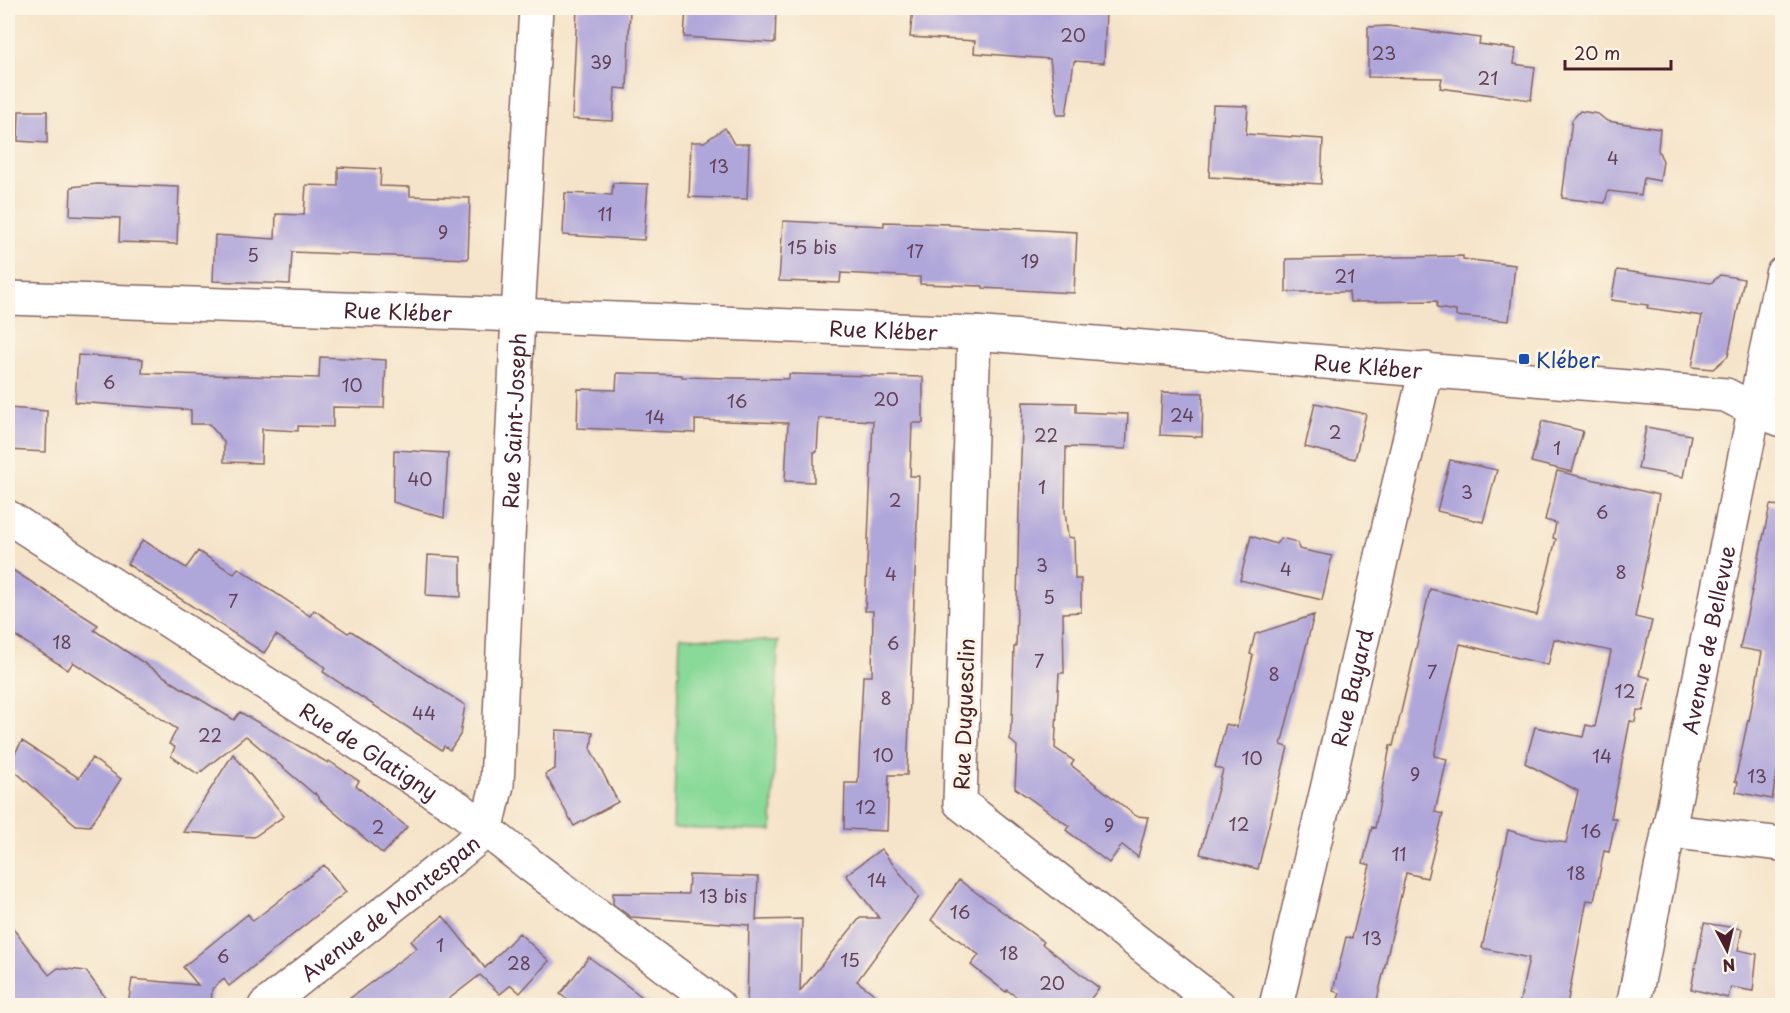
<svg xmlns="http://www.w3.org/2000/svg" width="1790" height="1013" font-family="'Playpen Sans',sans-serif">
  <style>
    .green { fill: #89d998; stroke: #6a7c62; stroke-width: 1.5 }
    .building { fill: #afa6da }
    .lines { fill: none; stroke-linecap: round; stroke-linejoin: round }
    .minor-casing { stroke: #866462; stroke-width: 36 }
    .minor { stroke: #fff; stroke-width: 33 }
    .transit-dot { fill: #1a4fb4; stroke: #fcf5e5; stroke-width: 2 }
    .labels { text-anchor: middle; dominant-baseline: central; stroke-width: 6; stroke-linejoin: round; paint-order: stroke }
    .number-label { font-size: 18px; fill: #634157 }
    .street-label { font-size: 21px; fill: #4a1f2b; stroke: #fcf5e5 }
    .transit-label { font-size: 21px; fill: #164399; stroke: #fcf5e5; text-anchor: start }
  </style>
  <rect width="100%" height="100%" fill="#fcf5e5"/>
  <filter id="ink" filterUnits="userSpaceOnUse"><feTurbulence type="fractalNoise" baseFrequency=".0167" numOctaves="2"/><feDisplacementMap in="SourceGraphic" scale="12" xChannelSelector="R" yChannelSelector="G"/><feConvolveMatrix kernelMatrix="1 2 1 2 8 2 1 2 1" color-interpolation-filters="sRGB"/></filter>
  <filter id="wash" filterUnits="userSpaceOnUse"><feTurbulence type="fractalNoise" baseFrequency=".008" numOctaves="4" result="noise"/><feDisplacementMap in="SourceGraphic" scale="24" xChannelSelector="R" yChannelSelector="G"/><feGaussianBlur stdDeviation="1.35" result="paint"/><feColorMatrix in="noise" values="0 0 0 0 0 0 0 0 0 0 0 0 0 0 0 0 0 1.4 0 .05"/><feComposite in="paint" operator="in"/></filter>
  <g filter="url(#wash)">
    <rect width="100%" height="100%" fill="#f5e4c9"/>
    <path class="green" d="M 680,637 L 778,641 L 772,831 L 673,828 Z"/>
    <g id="blocks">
      <path class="building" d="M 577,8 L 630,8 L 627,89 L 615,88 L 613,121 L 572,119 Z
        M 686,8 L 776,8 L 775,43 L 684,37 Z
        M 913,8 L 1087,8 L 1106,9 L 1104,63 L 1074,61 L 1066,115 L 1057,115 L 1050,59 L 974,53 L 975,41 L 910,37 Z
        M 1388,26 L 1480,38 L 1479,44 L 1516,49 L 1514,64 L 1535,67 L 1531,100 L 1440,88 L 1442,78 L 1368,77 L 1368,27 Z
        M 1213,105 L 1248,106 L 1246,134 L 1323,139 L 1321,184 L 1209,177 Z
        M 19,111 L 47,111 L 47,143 L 18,141 Z
        M 1580,111 L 1598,114 L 1607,121 L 1660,129 L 1658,150 L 1663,161 L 1660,181 L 1644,178 L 1641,195 L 1608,191 L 1605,203 L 1562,198 L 1572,120 Z
        M 725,128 L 734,144 L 749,144 L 747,199 L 689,197 L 691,142 L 704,142 Z
        M 338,167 L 381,169 L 380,186 L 410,187 L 410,196 L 470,198 L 468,259 L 292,252 L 290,284 L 213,281 L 215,235 L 275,239 L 276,214 L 304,215 L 306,185 L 338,186 Z
        M 613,183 L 648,184 L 644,240 L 563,235 L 565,193 L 612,195 Z
        M 97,184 L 179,187 L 177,244 L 119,242 L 120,218 L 70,216 L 71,187 Z
        M 783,221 L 884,226 L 884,222 L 949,224 L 949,225 L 1077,232 L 1074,293 L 983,288 L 983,286 L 920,284 L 920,277 L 841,273 L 840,283 L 779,281 Z
        M 1463,256 L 1463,259 L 1515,265 L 1509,321 L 1456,316 L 1456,311 L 1437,308 L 1437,301 L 1350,302 L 1349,292 L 1286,292 L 1286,259 Z
        M 1617,270 L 1711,283 L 1720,275 L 1744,279 L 1728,356 L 1713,369 L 1692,367 L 1702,316 L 1647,308 L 1648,305 L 1611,300 Z
        M 78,355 L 143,359 L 142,373 L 319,378 L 320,357 L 386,360 L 384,408 L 333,407 L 333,427 L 298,426 L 298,431 L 262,429 L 261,463 L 224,462 L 224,442 L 209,424 L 191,424 L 191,410 L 75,402 Z
        M 617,373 L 682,375 L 682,377 L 789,379 L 789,374 L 923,377 L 923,423 L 912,423 L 910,476 L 919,476 L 907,775 L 889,775 L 887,831 L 844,829 L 845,783 L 858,783 L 863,676 L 872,676 L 873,611 L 865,611 L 873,421 L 819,418 L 817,452 L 814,452 L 814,482 L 785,481 L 788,423 L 695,420 L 695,433 L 577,428 L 578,389 L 616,390 Z
        M 1162,392 L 1203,393 L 1202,437 L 1160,435 Z
        M 1023,402 L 1076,403 L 1076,412 L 1128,414 L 1126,449 L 1066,447 L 1065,511 L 1068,537 L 1074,538 L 1075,579 L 1081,579 L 1081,612 L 1063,613 L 1064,673 L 1059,673 L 1055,748 L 1074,761 L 1071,765 L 1136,816 L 1148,817 L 1138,857 L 1122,845 L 1109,863 L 1066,830 L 1069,826 L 1015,788 L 1017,746 L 1010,740 L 1011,724 L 1012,723 L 1014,647 L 1016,647 L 1019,510 Z
        M 1315,403 L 1366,414 L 1355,459 L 1305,447 Z
        M 8,408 L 47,411 L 46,452 L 8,450 Z
        M 1542,421 L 1583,431 L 1572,472 L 1531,462 Z
        M 1646,427 L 1691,435 L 1683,477 L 1638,469 Z
        M 394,450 L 448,453 L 444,518 L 393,502 Z
        M 1450,460 L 1497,470 L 1483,522 L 1437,511 Z
        M 1557,471 L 1659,495 L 1635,617 L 1652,621 L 1639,675 L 1650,678 L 1643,711 L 1637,710 L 1635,722 L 1630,721 L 1611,818 L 1616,818 L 1609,852 L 1604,851 L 1594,901 L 1587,900 L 1567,1005 L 1519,1005 L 1529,958 L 1482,948 L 1508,830 L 1535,838 L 1566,843 L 1578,791 L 1525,763 L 1535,727 L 1583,737 L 1586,725 L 1595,727 L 1611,651 L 1554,639 L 1548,665 L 1460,644 L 1434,756 L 1447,759 L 1435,812 L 1443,814 L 1427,878 L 1406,873 L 1376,1005 L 1336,1005 L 1340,993 L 1333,991 L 1346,937 L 1352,938 L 1370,865 L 1363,863 L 1372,827 L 1375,828 L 1390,746 L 1393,746 L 1430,589 L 1537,615 L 1556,539 L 1553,538 L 1556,523 L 1545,520 Z
        M 1770,505 L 1782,506 L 1782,745 L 1772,799 L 1736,792 L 1738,782 L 1735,781 L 1748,720 L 1749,721 L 1762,652 L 1740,648 Z
        M 1251,536 L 1276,544 L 1281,538 L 1297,542 L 1299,549 L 1332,556 L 1322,600 L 1240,580 Z
        M 143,540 L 186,568 L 198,551 L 234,574 L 238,568 L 310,616 L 314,610 L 348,633 L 351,631 L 465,705 L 460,735 L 450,750 L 444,746 L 442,750 L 323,672 L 325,667 L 276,635 L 264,653 L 127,564 Z
        M 428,555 L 461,557 L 461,597 L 426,595 Z
        M 8,567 L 98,625 L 94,630 L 180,687 L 234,720 L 240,712 L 328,763 L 329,761 L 359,781 L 356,786 L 407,827 L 383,854 L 320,800 L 315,793 L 314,794 L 246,736 L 198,774 L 171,756 L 175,747 L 169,744 L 177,729 L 73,662 L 68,670 L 8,631 Z
        M 1314,615 L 1281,745 L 1288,747 L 1258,869 L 1200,854 L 1223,770 L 1215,767 L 1226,724 L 1237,727 L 1253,655 L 1250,654 L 1255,634 Z
        M 556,730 L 593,732 L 591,750 L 618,802 L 574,826 L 545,774 L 555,769 Z
        M 22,741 L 79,778 L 92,758 L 121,779 L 90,826 L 76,825 L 8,765 Z
        M 233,754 L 284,816 L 254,837 L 183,832 Z
        M 881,849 L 919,897 L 857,981 L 889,1005 L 747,1005 L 749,925 L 631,917 L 613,904 L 613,893 L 688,894 L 689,875 L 758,877 L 756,920 L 802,919 L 800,991 L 860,918 L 879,918 L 846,875 Z
        M 324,865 L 346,892 L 229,986 L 224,979 L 212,989 L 211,1005 L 128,1005 L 132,979 L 198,985 L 183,967 L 248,914 L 253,921 Z
        M 959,880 L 1044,942 L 1042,944 L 1099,988 L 1086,1005 L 1028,1005 L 1007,990 L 1006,992 L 971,965 L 979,955 L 931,920 Z
        M 443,916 L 485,968 L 519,933 L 549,961 L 520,993 L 511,985 L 500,994 L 480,975 L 441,1005 L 341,1005 L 417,948 L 411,941 Z
        M 8,922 L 49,975 L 58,968 L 86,971 L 111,1005 L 8,1005 Z
        M 1704,923 L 1742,929 L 1738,950 L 1757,954 L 1753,991 L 1731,987 L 1728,998 L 1691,989 Z
        M 589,957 L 653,1005 L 575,1005 L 560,994 Z"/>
    </g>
  </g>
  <g filter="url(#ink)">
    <use href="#blocks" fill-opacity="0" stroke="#866462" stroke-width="1.5"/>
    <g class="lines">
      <g class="minor-casing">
        <g id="minor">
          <path id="s1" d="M 8,298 L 465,313 L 974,333 L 1726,395 L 1755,410 L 1782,420"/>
          <path d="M 974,333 L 960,803 L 1219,1006"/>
          <path id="s2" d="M 8,517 L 460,809 L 529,864 L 718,1006"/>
          <path d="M 1668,831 L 1782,844"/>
          <path id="s3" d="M 265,1006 L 457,855 L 486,831 L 497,785 L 518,315 L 536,8"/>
          <path id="s4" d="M 1276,1006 L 1426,369"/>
          <path id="s5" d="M 1633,1006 L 1782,274"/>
        </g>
      </g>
      <use href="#minor" class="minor"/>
    </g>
  </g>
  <rect class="transit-dot" x="1518" y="353" width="12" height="12" rx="3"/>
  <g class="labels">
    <g class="number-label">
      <text x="1073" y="34">20</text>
      <text x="1384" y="52">23</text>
      <text x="601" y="61">39</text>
      <text x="1488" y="77">21</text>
      <text x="1613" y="157">4</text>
      <text x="719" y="165">13</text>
      <text x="605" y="213">11</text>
      <text x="443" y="231">9</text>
      <text x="812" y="246">15 bis</text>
      <text x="915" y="250">17</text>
      <text x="253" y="254">5</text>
      <text x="1030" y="260">19</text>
      <text x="1345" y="275">21</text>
      <text x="109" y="381">6</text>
      <text x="352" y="384">10</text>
      <text x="886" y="398">20</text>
      <text x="737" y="400">16</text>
      <text x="1182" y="414">24</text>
      <text x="655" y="416">14</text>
      <text x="1335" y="431">2</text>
      <text x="1046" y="434">22</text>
      <text x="1557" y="447">1</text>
      <text x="420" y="478">40</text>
      <text x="1042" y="486">1</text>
      <text x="1467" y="491">3</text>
      <text x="895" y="499">2</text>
      <text x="1602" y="511">6</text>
      <text x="1042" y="564">3</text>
      <text x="1286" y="568">4</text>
      <text x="1621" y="571">8</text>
      <text x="891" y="573">4</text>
      <text x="1049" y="596">5</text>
      <text x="233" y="600">7</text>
      <text x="62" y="641">18</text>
      <text x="893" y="642">6</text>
      <text x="1039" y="660">7</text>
      <text x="1432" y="671">7</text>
      <text x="1274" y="673">8</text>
      <text x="1625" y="690">12</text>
      <text x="886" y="697">8</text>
      <text x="424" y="712">44</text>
      <text x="210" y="734">22</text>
      <text x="883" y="754">10</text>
      <text x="1602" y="755">14</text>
      <text x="1252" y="757">10</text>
      <text x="1415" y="773">9</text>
      <text x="1757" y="775">13</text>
      <text x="866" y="806">12</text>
      <text x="1239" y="823">12</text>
      <text x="1109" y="824">9</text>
      <text x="378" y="826">2</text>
      <text x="1591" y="830">16</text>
      <text x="1399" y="853">11</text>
      <text x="1576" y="872">18</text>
      <text x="877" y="879">14</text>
      <text x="723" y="895">13 bis</text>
      <text x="960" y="911">16</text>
      <text x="1372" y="937">13</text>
      <text x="440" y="944">1</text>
      <text x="1009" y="952">18</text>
      <text x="223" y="955">6</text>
      <text x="850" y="959">15</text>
      <text x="519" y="962">28</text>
      <text x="1052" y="982">20</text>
    </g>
    <g class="street-label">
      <text stroke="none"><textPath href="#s1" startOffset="390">Rue Kléber</textPath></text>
      <text stroke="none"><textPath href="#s1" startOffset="876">Rue Kléber</textPath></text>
      <text stroke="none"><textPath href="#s1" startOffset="1362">Rue Kléber</textPath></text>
      <text stroke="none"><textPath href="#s3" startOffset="694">Rue Saint-Joseph</textPath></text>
      <text stroke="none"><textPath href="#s5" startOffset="374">Avenue de Bellevue</textPath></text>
      <text stroke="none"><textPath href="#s4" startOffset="327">Rue Bayard</textPath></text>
      <text transform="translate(963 714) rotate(-88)">Rue Duguesclin</text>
      <text stroke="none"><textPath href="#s2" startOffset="430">Rue de Glatigny</textPath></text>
      <text stroke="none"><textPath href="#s3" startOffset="159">Avenue de Montespan</textPath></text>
    </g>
    <g class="transit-label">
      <text x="1536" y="359">Kléber</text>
    </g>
  </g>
  <rect width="1790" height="1013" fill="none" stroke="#fcf5e5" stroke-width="30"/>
  <g transform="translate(1727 950) rotate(173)" stroke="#fcf5e5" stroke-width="4.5" paint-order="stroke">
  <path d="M0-4.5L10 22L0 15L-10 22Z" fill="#4a1f2b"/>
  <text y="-9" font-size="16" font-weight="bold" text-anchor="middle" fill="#4a1f2b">N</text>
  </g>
  <path d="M1565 60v9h106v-9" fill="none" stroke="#4a1f2b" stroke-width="3"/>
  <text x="1574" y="60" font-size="18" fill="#4a1f2b" stroke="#fcf5e5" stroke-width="4.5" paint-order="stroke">20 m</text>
</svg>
